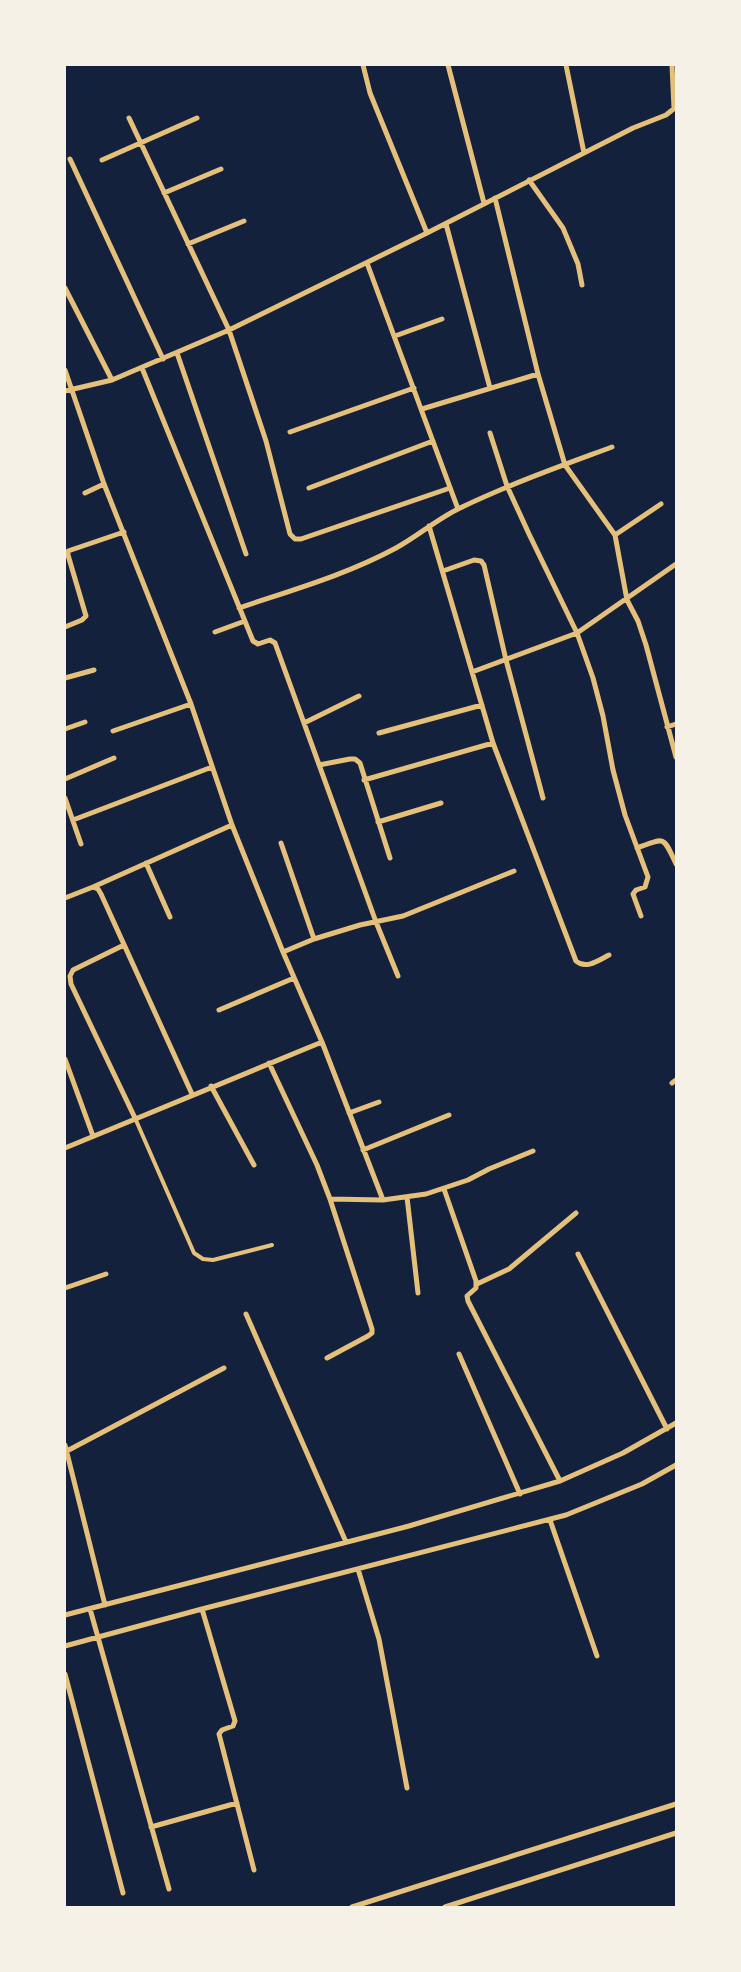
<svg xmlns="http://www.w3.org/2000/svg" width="741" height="1972" font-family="'Golos Text',sans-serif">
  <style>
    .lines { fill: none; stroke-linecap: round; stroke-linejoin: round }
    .service { stroke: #e5c07b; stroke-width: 4 }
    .minor { stroke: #e5c07b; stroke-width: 5 }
  </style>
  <rect width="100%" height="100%" fill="#14213d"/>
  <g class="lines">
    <path class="service" d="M 135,1118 L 194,1253 L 203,1259 L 213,1260 L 272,1245"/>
    <path class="minor" d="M 363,65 L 370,93 L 427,233
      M 448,65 L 484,203
      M 566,65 L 584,153
      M 672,65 L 674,109
      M 129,118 L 229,330 L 266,441 L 290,534 L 295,539 L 301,539 L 450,488
      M 70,159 L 163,359
      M 102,160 L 197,118
      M 529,180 L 563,228 L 578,264 L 582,285
      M 164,193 L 221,169
      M 495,198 L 538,374 L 565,465 L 615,535 L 627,600 L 638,621 L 646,645 L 676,757
      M 446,224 L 490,388
      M 188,244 L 244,221
      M 367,263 L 458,509
      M 65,288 L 112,380
      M 395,336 L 442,319
      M 177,353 L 246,554
      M 142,368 L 253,641 L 258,644 L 270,640 L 275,643 L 376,922 L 398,976
      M 65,370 L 104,484 L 191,704 L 232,825 L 283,952 L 322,1042 L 383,1200
      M 65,391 L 112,380 L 229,330 L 427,233 L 633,128 L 666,115 L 676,107
      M 422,409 L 538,374
      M 290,432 L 414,388
      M 490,433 L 507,486 L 529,534 L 577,633 L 593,678 L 603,716 L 613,770 L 625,815 L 648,877 L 645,887 L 636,890 L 633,894 L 641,916
      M 309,488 L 433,441
      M 85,493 L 104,484
      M 429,526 L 493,743 L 576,961 C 586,970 599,960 609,955
      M 615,535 L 661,504
      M 443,571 L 474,560 L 481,561 L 484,565 L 506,660 L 543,798
      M 239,608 C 292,590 346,575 396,548 C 418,536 437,519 460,508 C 510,484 561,466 612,447
      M 65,627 L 82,620 L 86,616 L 68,555 L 68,551 L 124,532
      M 215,632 L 245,621
      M 472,672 L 577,633 L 676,564
      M 65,678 L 94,670
      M 304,723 L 359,696
      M 667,727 L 676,724
      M 65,729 L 85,722
      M 113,731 L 191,704
      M 379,733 L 482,705
      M 319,765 L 350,759 L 355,759 L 360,763 L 390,858
      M 65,779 L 114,758
      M 364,780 L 493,743
      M 65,798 L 81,844
      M 73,820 L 212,767
      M 378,822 L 441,803
      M 281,843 L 314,939
      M 637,848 C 666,837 663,836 676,864
      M 146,863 L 170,917
      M 93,887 L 232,825
      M 65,898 L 93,887 L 98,889 L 101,894 L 192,1094
      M 124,945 L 73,970 L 70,976 L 71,984 L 135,1118
      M 283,952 L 314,939 L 360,925 L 403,916 L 514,871
      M 219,1010 L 294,978
      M 65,1059 L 93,1136
      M 269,1063 L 317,1165 L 330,1199 L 372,1329 L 372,1333 L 368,1336 L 327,1358
      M 672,1083 L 676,1080
      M 211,1086 L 254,1165
      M 349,1113 L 379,1102
      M 65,1148 L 322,1042
      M 363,1150 L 449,1115
      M 444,1189 L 476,1281 L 476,1288 L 467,1296 L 468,1301 L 560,1481
      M 407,1197 L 418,1293
      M 330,1199 L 383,1200 L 426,1194 L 468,1180 L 489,1169 L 533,1151
      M 578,1254 L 667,1429
      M 477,1284 L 509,1269 L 576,1213
      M 65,1288 L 106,1274
      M 246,1314 L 346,1542
      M 459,1354 L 520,1494
      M 65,1445 L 105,1605
      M 65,1452 L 224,1368
      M 550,1520 L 597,1656
      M 358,1569 L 379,1639 L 407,1788
      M 90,1609 L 169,1889
      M 202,1609 L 235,1721 L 233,1726 L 222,1730 L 219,1734 L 254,1870
      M 65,1615 L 409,1526 L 560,1481 L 623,1453 L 676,1423
      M 65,1646 L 202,1609 L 566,1515 L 642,1484 L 676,1465
      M 65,1674 L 123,1893
      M 151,1827 L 237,1803
      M 352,1907 L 676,1804
      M 445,1907 L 676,1833"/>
  </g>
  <rect width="741" height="1972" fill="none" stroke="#f6f1e7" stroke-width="132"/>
</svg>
